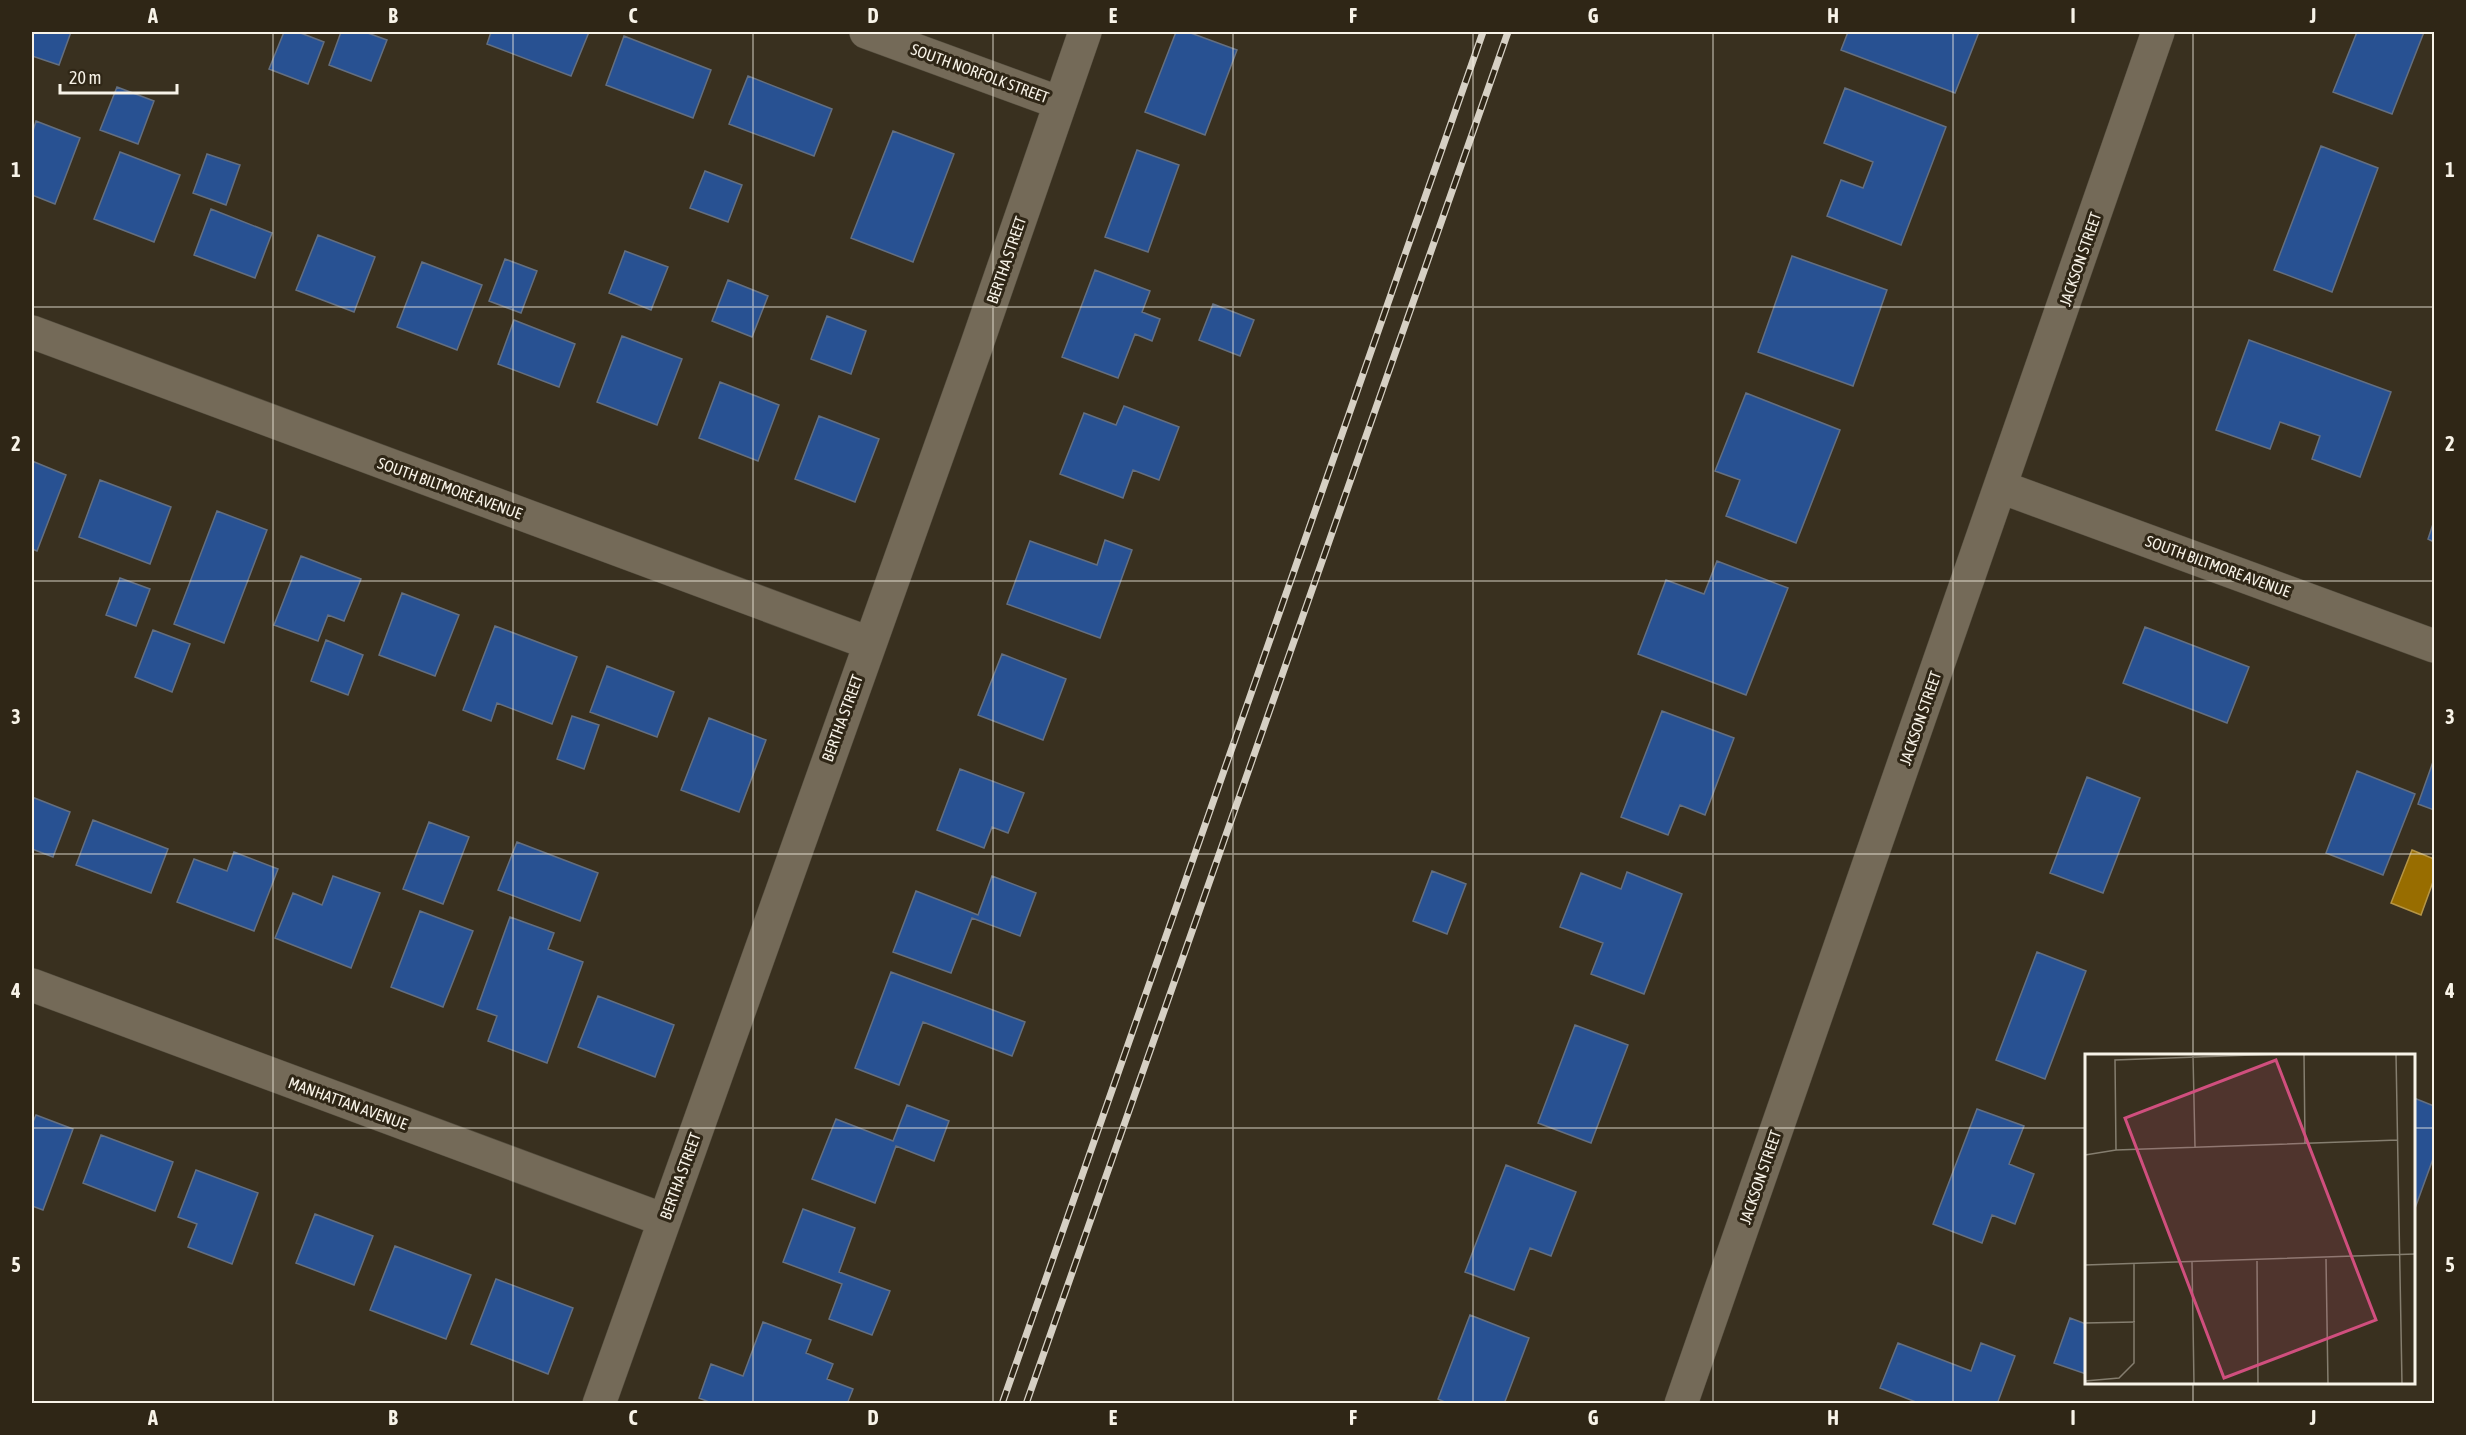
<svg xmlns="http://www.w3.org/2000/svg" width="2466" height="1435" font-family="'Asap Condensed',sans-serif">
  <style>
    .water { fill: #986d00; stroke: #b59546; stroke-width: 1.5 }
    .building { fill: #285192; stroke: #646f80; stroke-width: 1.5 }
    .lines { fill: none; stroke-linecap: round; stroke-linejoin: round }
    .street-casing { stroke: #544d3e; stroke-width: 34 }
    .street { stroke: #746a58; stroke-width: 33 }
    .rail-casing { stroke: #d6d0c4; stroke-width: 7 }
    .rail { stroke: #2f2616; stroke-width: 4.5; stroke-dasharray: 14; stroke-linecap: butt }
    .grid { fill: none; stroke: #f8f3e8; stroke-width: 1.5; stroke-opacity: 0.55 }
    .labels { text-anchor: middle; dominant-baseline: central; stroke-width: 6; stroke-linejoin: round; paint-order: stroke }
    .street-label { font-size: 16px; fill: #f8f3e8; stroke: #2f2616 }
    .inset-road { fill: none; stroke: #857e6f; stroke-width: 1.5 }
    .view { fill: #d04f7e; fill-opacity: 0.15; stroke: #d04f7e; stroke-width: 3 }
    .inset-edge { fill: none; stroke: #f8f3e8; stroke-width: 3 }
    .neatline { fill: none; stroke: #f8f3e8; stroke-width: 2 }
    .grid-label { font-size: 20px; text-anchor: middle; font-weight: bold; fill: #f8f3e8 }
  </style>
  <rect width="100%" height="100%" fill="#39301f"/>
  <path class="water" d="M 2412,850 L 2434,859 L 2434,879 L 2421,915 L 2391,903 Z"/>
  <path class="building" d="M 32,32 L 71,32 L 59,65 L 32,56 Z
    M 284,32 L 298,32 L 324,42 L 308,84 L 269,69 Z
    M 341,32 L 365,32 L 387,40 L 371,81 L 329,65 Z
    M 491,32 L 589,32 L 571,76 L 487,44 Z
    M 1176,32 L 1188,32 L 1237,50 L 1205,135 L 1145,112 Z
    M 1848,32 L 1979,32 L 1955,93 L 1841,50 Z
    M 2357,32 L 2424,32 L 2392,114 L 2333,92 Z
    M 624,36 L 711,70 L 693,118 L 606,85 Z
    M 748,76 L 832,109 L 814,156 L 729,124 Z
    M 117,87 L 154,101 L 138,144 L 100,130 Z
    M 1845,88 L 1946,127 L 1901,245 L 1827,216 L 1841,180 L 1863,188 L 1873,162 L 1824,143 Z
    M 36,121 L 80,138 L 55,204 L 32,195 L 32,134 Z
    M 893,131 L 954,154 L 913,262 L 851,238 Z
    M 2321,146 L 2378,168 L 2332,292 L 2274,270 Z
    M 1137,150 L 1179,165 L 1148,252 L 1105,237 Z
    M 120,152 L 180,175 L 154,242 L 94,219 Z
    M 207,154 L 240,165 L 226,205 L 193,193 Z
    M 705,171 L 742,185 L 728,222 L 690,208 Z
    M 211,209 L 272,233 L 255,278 L 194,255 Z
    M 318,235 L 375,257 L 354,312 L 296,290 Z
    M 625,251 L 668,267 L 651,310 L 609,293 Z
    M 1792,256 L 1887,290 L 1853,386 L 1758,352 Z
    M 505,259 L 537,271 L 521,313 L 489,301 Z
    M 422,262 L 482,285 L 457,350 L 397,327 Z
    M 1095,270 L 1150,291 L 1142,312 L 1160,319 L 1152,341 L 1135,334 L 1118,378 L 1062,357 Z
    M 728,280 L 768,296 L 752,337 L 712,321 Z
    M 1213,304 L 1254,320 L 1240,356 L 1199,340 Z
    M 827,316 L 866,331 L 851,374 L 811,359 Z
    M 514,320 L 575,344 L 559,387 L 498,364 Z
    M 622,336 L 682,359 L 657,425 L 597,402 Z
    M 2249,340 L 2391,392 L 2360,477 L 2312,459 L 2320,436 L 2280,422 L 2270,449 L 2216,430 Z
    M 720,382 L 779,405 L 758,461 L 699,438 Z
    M 1746,393 L 1840,430 L 1796,543 L 1726,516 L 1740,480 L 1715,471 Z
    M 1124,406 L 1179,427 L 1159,480 L 1133,470 L 1123,498 L 1060,474 L 1084,413 L 1116,425 Z
    M 819,416 L 879,439 L 855,502 L 795,479 Z
    M 32,461 L 66,475 L 37,551 L 32,549 Z
    M 100,480 L 171,507 L 150,564 L 79,537 Z
    M 217,511 L 267,530 L 224,643 L 174,624 Z
    M 2434,521 L 2434,542 L 2428,539 Z
    M 1105,540 L 1132,550 L 1100,638 L 1007,604 L 1030,541 L 1097,565 Z
    M 301,556 L 361,579 L 344,621 L 328,615 L 318,641 L 274,625 Z
    M 1717,561 L 1788,588 L 1746,695 L 1638,654 L 1666,580 L 1704,594 Z
    M 120,578 L 150,589 L 136,626 L 106,615 Z
    M 402,593 L 459,615 L 435,676 L 379,655 Z
    M 495,626 L 577,657 L 552,724 L 497,703 L 491,721 L 463,710 Z
    M 2145,627 L 2249,667 L 2227,723 L 2123,683 Z
    M 153,630 L 190,644 L 172,692 L 135,677 Z
    M 326,640 L 363,655 L 348,695 L 311,681 Z
    M 1002,654 L 1066,679 L 1043,740 L 978,715 Z
    M 607,666 L 674,692 L 657,737 L 590,712 Z
    M 1662,711 L 1734,738 L 1705,815 L 1680,805 L 1668,835 L 1621,817 Z
    M 572,716 L 599,725 L 584,769 L 557,759 Z
    M 709,718 L 766,740 L 739,812 L 681,790 Z
    M 2434,759 L 2434,810 L 2418,804 Z
    M 960,769 L 1024,793 L 1008,833 L 992,827 L 984,848 L 937,830 Z
    M 2357,771 L 2415,794 L 2383,875 L 2326,853 Z
    M 2087,777 L 2140,798 L 2103,893 L 2050,873 Z
    M 32,797 L 70,812 L 53,857 L 32,849 Z
    M 93,820 L 168,849 L 151,893 L 76,865 Z
    M 429,822 L 469,837 L 443,904 L 403,889 Z
    M 517,842 L 598,873 L 580,921 L 498,890 Z
    M 234,852 L 278,869 L 254,931 L 177,902 L 194,859 L 227,871 Z
    M 1432,871 L 1466,884 L 1447,934 L 1413,921 Z
    M 1627,872 L 1682,894 L 1644,994 L 1591,974 L 1603,943 L 1560,927 L 1581,873 L 1621,889 Z
    M 333,876 L 380,893 L 351,968 L 275,938 L 293,893 L 322,905 Z
    M 992,876 L 1036,893 L 1020,936 L 972,918 L 951,973 L 893,952 L 916,891 L 978,915 Z
    M 420,911 L 473,931 L 443,1007 L 391,987 Z
    M 510,917 L 554,933 L 548,949 L 583,962 L 547,1063 L 488,1041 L 497,1016 L 477,1009 Z
    M 2037,952 L 2086,971 L 2045,1079 L 1996,1060 Z
    M 891,972 L 1025,1022 L 1012,1056 L 923,1022 L 899,1085 L 855,1068 Z
    M 598,996 L 674,1025 L 655,1077 L 578,1047 Z
    M 1575,1025 L 1628,1045 L 1591,1143 L 1538,1123 Z
    M 2414,1098 L 2434,1106 L 2434,1156 L 2414,1211 Z
    M 907,1105 L 949,1121 L 934,1161 L 896,1146 L 875,1203 L 812,1179 L 836,1119 L 893,1141 Z
    M 1977,1109 L 2024,1126 L 2009,1164 L 2034,1174 L 2015,1224 L 1992,1215 L 1982,1243 L 1933,1224 Z
    M 36,1115 L 73,1129 L 43,1210 L 32,1206 L 32,1121 L 33,1122 Z
    M 101,1135 L 173,1162 L 155,1211 L 83,1183 Z
    M 1506,1165 L 1576,1192 L 1551,1256 L 1530,1248 L 1514,1290 L 1465,1272 Z
    M 196,1170 L 258,1193 L 232,1264 L 188,1247 L 197,1224 L 178,1217 Z
    M 803,1209 L 855,1228 L 839,1272 L 890,1291 L 872,1335 L 829,1319 L 842,1284 L 783,1262 Z
    M 315,1214 L 373,1236 L 354,1285 L 296,1263 Z
    M 395,1246 L 471,1275 L 446,1339 L 370,1310 Z
    M 496,1279 L 573,1308 L 548,1374 L 471,1344 Z
    M 1470,1315 L 1529,1338 L 1504,1404 L 1449,1404 L 1438,1399 Z
    M 2070,1318 L 2086,1324 L 2086,1374 L 2054,1363 Z
    M 763,1322 L 811,1340 L 806,1353 L 833,1364 L 827,1379 L 853,1389 L 847,1404 L 714,1404 L 699,1398 L 711,1364 L 743,1376 Z
    M 1898,1343 L 1971,1371 L 1981,1343 L 2015,1356 L 1997,1404 L 1921,1404 L 1880,1388 Z"/>
  <g class="lines">
    <g class="street-casing">
      <path id="street" d="M 866,32 L 1060,103
        M 32,332 L 869,643
        M 2001,487 L 2434,646
        M 32,985 L 664,1220
        M 599,1404 L 976,347 L 1085,32
        M 1681,1404 L 2158,32"/>
    </g>
    <use href="#street" class="street"/>
    <g class="rail-casing">
      <path id="rail" d="M 1002,1404 L 1483,32
        M 1026,1404 L 1508,32"/>
    </g>
    <use href="#rail" class="rail"/>
  </g>
  <path class="grid" d="M 273,32 L 273,1404M 513,32 L 513,1404M 753,32 L 753,1404M 993,32 L 993,1404M 1233,32 L 1233,1404M 1473,32 L 1473,1404M 1713,32 L 1713,1404M 1953,32 L 1953,1404M 2193,32 L 2193,1056M 32,307 L 2434,307M 32,581 L 2434,581M 32,854 L 2434,854M 32,1128 L 2086,1128M 2414,1128 L 2434,1128M 2193,1382 L 2193,1404"/>
  <g class="labels">
    <g class="street-label">
      <text transform="translate(980 73) rotate(20)">SOUTH NORFOLK STREET</text>
      <text transform="translate(2080 259) rotate(-71)">JACKSON STREET</text>
      <text transform="translate(1006 260) rotate(-71)">BERTHA STREET</text>
      <text transform="translate(450 488) rotate(20)">SOUTH BILTMORE AVENUE</text>
      <text transform="translate(2218 566) rotate(20)">SOUTH BILTMORE AVENUE</text>
      <text transform="translate(842 718) rotate(-70)">BERTHA STREET</text>
      <text transform="translate(1920 718) rotate(-71)">JACKSON STREET</text>
      <text transform="translate(348 1103) rotate(20)">MANHATTAN AVENUE</text>
      <text transform="translate(680 1176) rotate(-70)">BERTHA STREET</text>
      <text transform="translate(1760 1177) rotate(-71)">JACKSON STREET</text>
    </g>
  </g>
  <g transform="translate(2085 1054)">
    <rect width="330" height="330" fill="#39301f"/>
    <path class="inset-road" d="M 219,0 L 220,90M 311,0 L 317,330M 108,2 L 110,93M 31,96 L 30,6 L 194,0M 0,101 L 31,96 L 313,86M 241,205 L 243,330M 172,207 L 173,330M 107,208 L 109,330M 0,211 L 330,200M 0,269 L 50,268M 0,327 L 34,324 L 49,309 L 49,210"/>
    <path class="view" d="M 191,6 L 291,266 L 139,324 L 40,64 Z"/>
    <rect width="330" height="330" class="inset-edge"/>
  </g>
  <rect width="2466" height="1435" fill="none" stroke="#2f2616" stroke-width="66"/>
  <path d="M60 84v9h117v-9" fill="none" stroke="#f8f3e8" stroke-width="3"/>
  <text x="69" y="84" font-size="18" fill="#f8f3e8" stroke="#2f2616" stroke-width="4.5" paint-order="stroke">20 m</text>
  <rect x="33" y="33" width="2400" height="1369" class="neatline"/>
  <g class="grid-label">
    <text x="153" y="23">A</text>
    <text x="393" y="23">B</text>
    <text x="633" y="23">C</text>
    <text x="873" y="23">D</text>
    <text x="1113" y="23">E</text>
    <text x="1353" y="23">F</text>
    <text x="1593" y="23">G</text>
    <text x="1833" y="23">H</text>
    <text x="2073" y="23">I</text>
    <text x="2313" y="23">J</text>
    <text x="16" y="177">1</text>
    <text x="2450" y="177">1</text>
    <text x="16" y="451">2</text>
    <text x="2450" y="451">2</text>
    <text x="16" y="724">3</text>
    <text x="2450" y="724">3</text>
    <text x="16" y="998">4</text>
    <text x="2450" y="998">4</text>
    <text x="16" y="1272">5</text>
    <text x="2450" y="1272">5</text>
    <text x="153" y="1425">A</text>
    <text x="393" y="1425">B</text>
    <text x="633" y="1425">C</text>
    <text x="873" y="1425">D</text>
    <text x="1113" y="1425">E</text>
    <text x="1353" y="1425">F</text>
    <text x="1593" y="1425">G</text>
    <text x="1833" y="1425">H</text>
    <text x="2073" y="1425">I</text>
    <text x="2313" y="1425">J</text>
  </g>
</svg>
